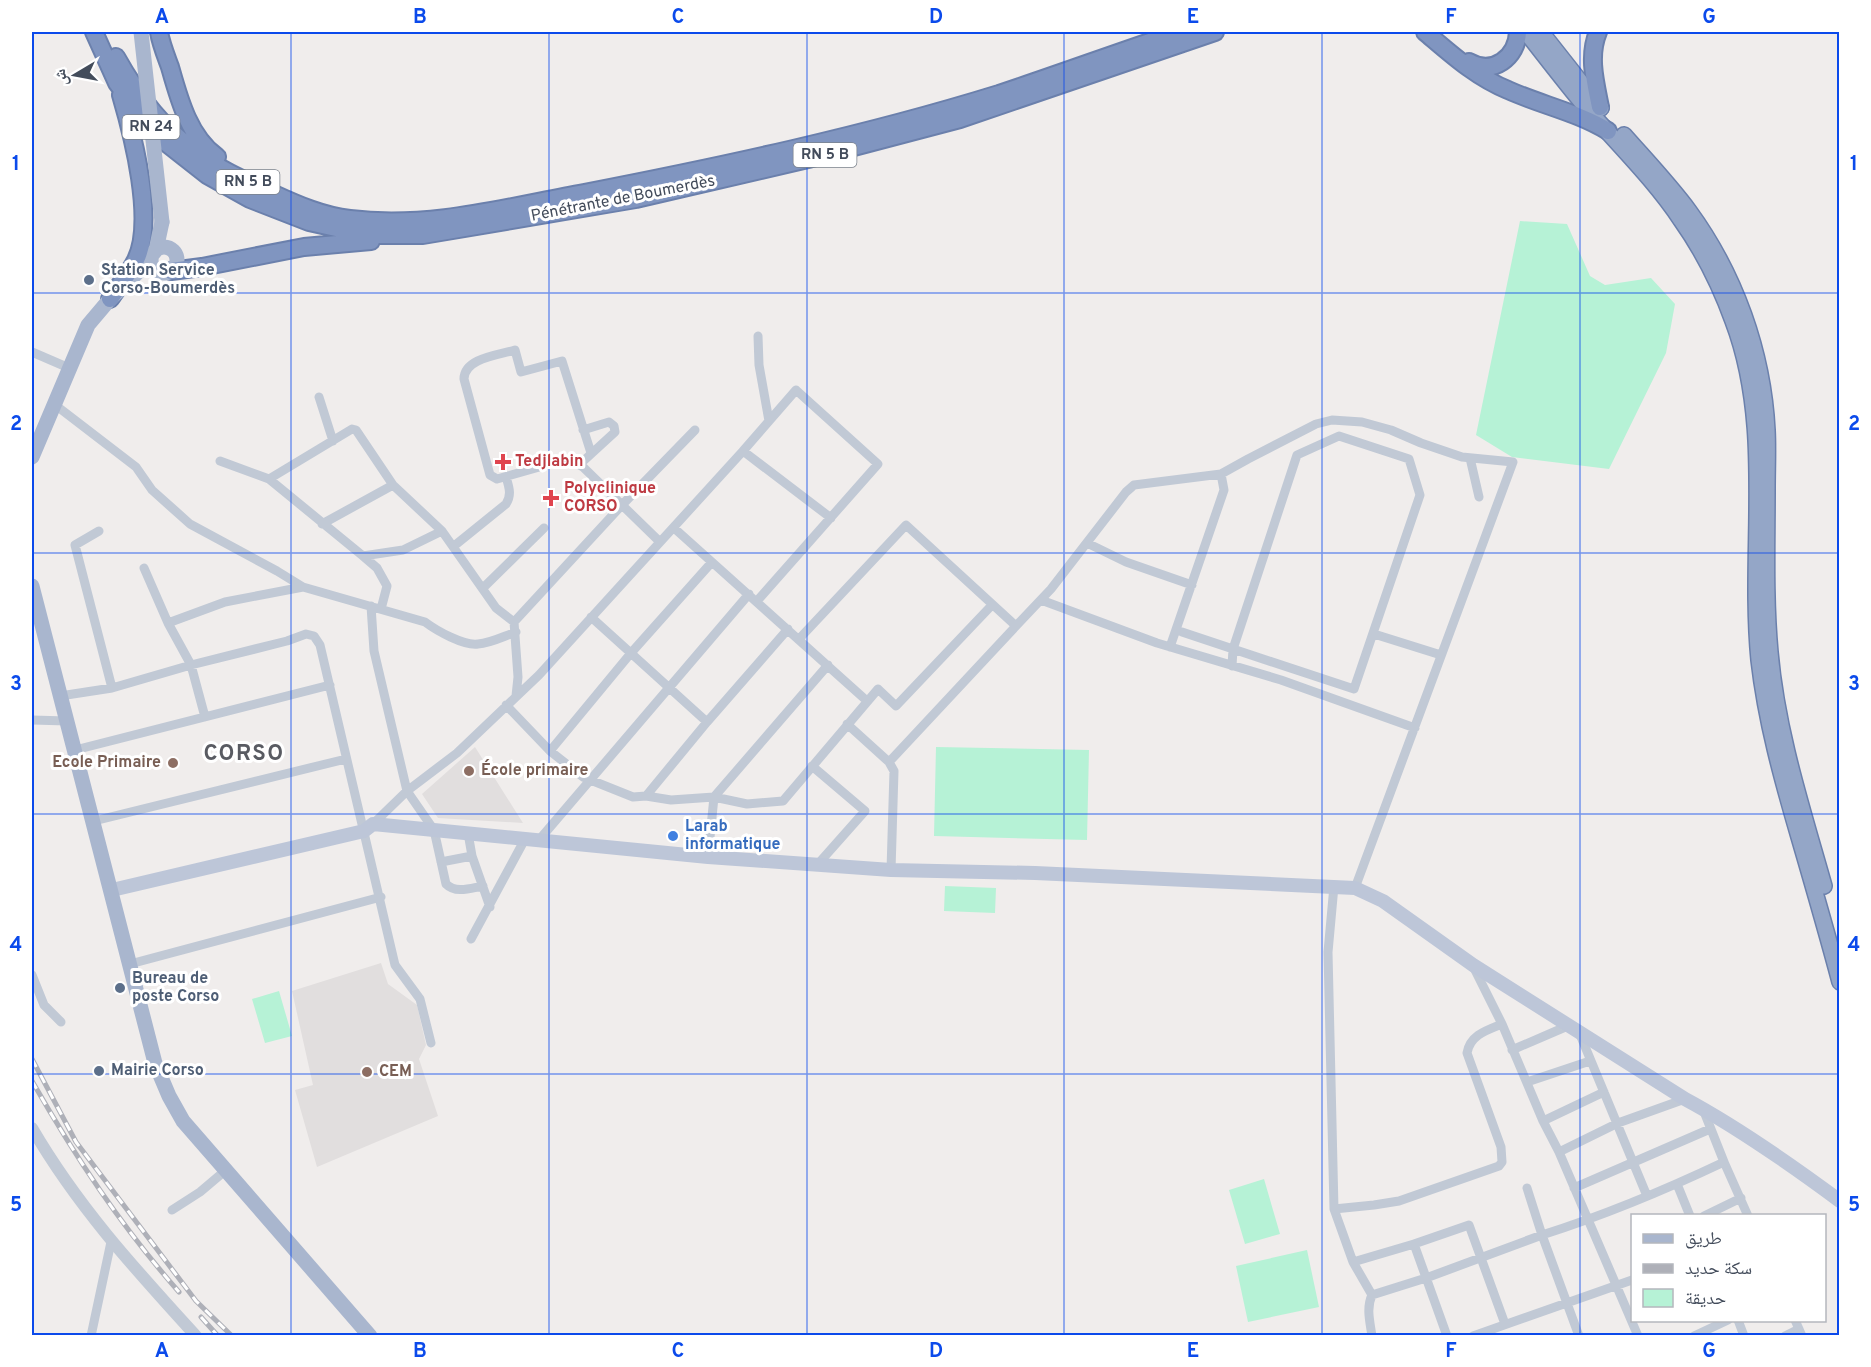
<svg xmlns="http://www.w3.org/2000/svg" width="1871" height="1367" font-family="Overpass,'Noto Naskh Arabic',sans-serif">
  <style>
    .education { fill: #e1dede }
    .green { fill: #b6f2d6 }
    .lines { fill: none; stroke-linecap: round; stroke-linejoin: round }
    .trunk-casing { stroke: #6b80ac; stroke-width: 18 }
    .motorway-casing { stroke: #6b80ac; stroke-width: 20 }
    .minor { stroke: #c1c9d5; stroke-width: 9 }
    .tertiary { stroke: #c1c9d5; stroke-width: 12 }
    .secondary { stroke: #bdc6d8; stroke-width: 14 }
    .primary { stroke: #a9b6ce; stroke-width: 15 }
    .trunk { stroke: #94a6c7; stroke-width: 15 }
    .motorway { stroke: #8095c0; stroke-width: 16 }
    .rail-casing { stroke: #aeb0b8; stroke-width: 5 }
    .rail { stroke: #fff; stroke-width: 3; stroke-dasharray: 9; stroke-linecap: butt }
    .primary-bridge { stroke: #a9b6ce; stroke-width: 15 }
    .grid { fill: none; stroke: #0b4aeb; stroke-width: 1.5; stroke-opacity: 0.55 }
    .service-dot { fill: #5c6f8a; stroke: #fff; stroke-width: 2 }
    .health-dot { fill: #e0444e; stroke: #fff; stroke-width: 2 }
    .education-dot { fill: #8d6e63; stroke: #fff; stroke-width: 2 }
    .shop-dot { fill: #3f7fe0; stroke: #fff; stroke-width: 2 }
    .labels { text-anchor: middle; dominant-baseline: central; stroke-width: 6; stroke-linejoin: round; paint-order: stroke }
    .shield { fill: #fff; stroke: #7b828c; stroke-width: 1.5 }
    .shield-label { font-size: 15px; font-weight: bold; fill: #434c5b }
    .street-label { font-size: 16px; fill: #434c5b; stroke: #fff }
    .service-label { font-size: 16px; font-weight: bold; fill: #4e5e75; stroke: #fff; text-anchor: start }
    .health-label { font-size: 16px; font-weight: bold; fill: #be3a42; stroke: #fff; text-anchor: start }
    .education-label { font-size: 16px; font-weight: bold; fill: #785e54; stroke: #fff; text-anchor: start }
    .shop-label { font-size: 16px; font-weight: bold; fill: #366cbe; stroke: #fff; text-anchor: start }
    .district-label { font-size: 22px; font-weight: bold; letter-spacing: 1.5px; fill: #595b62; stroke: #fff }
    .neatline { fill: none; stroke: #0b4aeb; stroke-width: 2 }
    .grid-label { font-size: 20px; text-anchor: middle; font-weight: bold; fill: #0b4aeb }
  </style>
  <rect width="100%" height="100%" fill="#f0edec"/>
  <path class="education" d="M 475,747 L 523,823 L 438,818 L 422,794 Z
    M 381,963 L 388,984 L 417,1005 L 426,1045 L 419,1059 L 438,1116 L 317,1167 L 295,1090 L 313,1085 L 292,991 Z"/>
  <path class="green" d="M 1520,221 L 1567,224 L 1590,276 L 1605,285 L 1651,278 L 1675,304 L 1666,353 L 1609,469 L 1512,457 L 1476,435 Z
    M 936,747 L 1089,750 L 1087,840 L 934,836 Z
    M 945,886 L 996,888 L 995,913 L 944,911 Z
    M 279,991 L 292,1036 L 265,1043 L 252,999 Z
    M 1264,1179 L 1280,1234 L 1245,1244 L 1229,1190 Z
    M 1307,1250 L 1319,1307 L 1248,1322 L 1236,1266 Z"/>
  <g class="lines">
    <g class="trunk-casing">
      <path id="trunk" d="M 1526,32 C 1545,56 1564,81 1584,105 C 1616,143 1653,178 1681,220 C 1703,251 1720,285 1733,321 C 1774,429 1748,548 1759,660 C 1766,721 1782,779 1799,837 C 1813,885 1827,933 1840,982
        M 1541,32 L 1601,108
        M 1624,135 C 1646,160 1669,184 1689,211 C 1735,274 1763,352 1767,430 C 1768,449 1767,469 1767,489 C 1767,543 1765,598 1770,652 C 1777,732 1802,808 1824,886"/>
    </g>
    <g class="motorway-casing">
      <path id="motorway" d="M 94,32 L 117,83 L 144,119 L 165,142 L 207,175 L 250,199 L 309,222 L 345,230 L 377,235 L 423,235 L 636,199 L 808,159 L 960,119 L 1215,32
        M 159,32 C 161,44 166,56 170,67 C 179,99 189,137 217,157
        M 1425,32 C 1451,54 1476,77 1508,90 C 1541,105 1577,112 1608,131
        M 1598,32 C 1588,56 1595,82 1600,107
        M 116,57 C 136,93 163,129 197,153 C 220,170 248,182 274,194 C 298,205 323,216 350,219 C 429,229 507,207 584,193 C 723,166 863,136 999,94 C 1059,74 1119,52 1179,32
        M 1469,62 C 1493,76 1517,57 1518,32
        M 171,271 L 202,267 L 304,247 L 371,241
        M 110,299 C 118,287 129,274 136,260 C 155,221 133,136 121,95"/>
    </g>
    <path class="minor" d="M 758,336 L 759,365 L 769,421
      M 32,352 L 69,368
      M 319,397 L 333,441
      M 54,404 L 136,467 L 152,490 L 190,524 L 277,571 L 303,587 L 425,622 C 437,631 464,646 478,644 C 491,643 504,636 516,632
      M 1339,436 L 1409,459 L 1420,495 L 1354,689 L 1233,649 L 1297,455 Z
      M 743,451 L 796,390 L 878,464 L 757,601
      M 591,453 L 562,361 L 521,372 L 515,350 C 499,355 464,358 464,379 L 490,475 L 497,479 L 564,460 L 574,462 L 583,467 L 660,542
      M 1470,458 L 1479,497
      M 220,461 L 269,479 L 363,556 L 403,550 L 442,531
      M 579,465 L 615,432 L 614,426 L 609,422 L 583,430
      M 269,479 L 352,429 L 356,430 L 393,485 L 442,531 L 496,608 L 514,622 L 518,677 L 516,696
      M 322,524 L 393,485
      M 674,528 L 867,701
      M 99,531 L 75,545 L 112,688
      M 1087,543 L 1126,562 L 1192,585
      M 454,546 L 506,504 C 512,495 509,487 506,477
      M 363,556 L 377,568 L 387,586 L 381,609
      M 144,568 L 168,623 L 225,602 L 303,587
      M 483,588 L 544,528
      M 1041,600 L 1157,643 L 1281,680 L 1415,728
      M 371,606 L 374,651 L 407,791 L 434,830 L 446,884 C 456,894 471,888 483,886
      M 591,617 L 707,722
      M 514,622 L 622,505 L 695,430
      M 168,623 L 191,665 L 205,717
      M 1016,626 L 1051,589 L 1126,492 L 1134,485 L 1221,474 L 1248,459 L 1316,424 L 1332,420 L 1362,422 L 1391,430 L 1421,443 L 1462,457 L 1513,462 L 1355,888
      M 1182,632 L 1233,649 L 1232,666
      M 1374,634 L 1441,655
      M 799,639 L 906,525 L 1016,626 L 889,762
      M 1170,647 L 1224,490 L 1221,474
      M 60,696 L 112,688 L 191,665 L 287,641 L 306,634 L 314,636 L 320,645 L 395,965 L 420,999 L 431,1043
      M 506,705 L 550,751 L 583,777 L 633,797 L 646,796 L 671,800 L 714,797 L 747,804 L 783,801 L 878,689 L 896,706 L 992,605
      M 32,720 L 67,721
      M 847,724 L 889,762 L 894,771 L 891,870
      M 75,750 L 330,685
      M 550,751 L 631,653 L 712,562
      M 812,766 L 865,811 L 818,864
      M 646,796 L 707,722 L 788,629
      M 94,821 L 346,759
      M 373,824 L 407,791 L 457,753 L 539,675 L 743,451 L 831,518
      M 468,833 L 472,856 L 490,907
      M 539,840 L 749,594
      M 708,857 L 714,797 L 828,665
      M 441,862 L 472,856
      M 1334,886 L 1328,952 L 1334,1209 L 1374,1205 L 1399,1201 L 1499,1166 L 1502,1162 L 1501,1147 L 1467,1053 C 1470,1035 1487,1030 1502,1024
      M 471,939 L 525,839
      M 130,964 L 381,897
      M 1474,968 L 1502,1024 L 1543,1121 L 1559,1152 L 1638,1336
      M 32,975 L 44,1005 L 61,1022
      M 1579,1032 L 1647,1196
      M 1512,1050 L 1570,1025
      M 1527,1082 L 1590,1061
      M 1543,1121 L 1604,1092
      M 1559,1152 L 1618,1123 L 1685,1099
      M 1724,1162 L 1748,1216
      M 1677,1184 L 1690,1216
      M 1574,1188 L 1710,1129
      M 1334,1209 L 1353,1262 L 1372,1295
      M 172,1210 L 200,1192 L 226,1170
      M 1704,1216 L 1741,1198
      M 1414,1244 L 1447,1336
      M 1353,1262 L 1414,1244 L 1469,1225 L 1505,1324
      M 1738,1320 L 1744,1336
      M 1795,1320 L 1802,1336
      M 91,1336 L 111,1242
      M 1372,1336 C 1370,1322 1366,1308 1372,1295 L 1426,1278 L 1542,1235 L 1527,1188
      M 1473,1336 L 1632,1280
      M 1579,1336 L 1542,1235 C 1605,1215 1665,1190 1724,1162 L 1703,1109
      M 1694,1336 L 1728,1320
      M 1785,1336 L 1799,1329"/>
    <path class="tertiary" d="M 32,1128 C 78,1207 135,1269 196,1336"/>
    <path class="secondary" d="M 112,890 L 364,831 L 373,824 L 708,857 L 891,870 L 1035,873 L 1355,888 L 1383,901 L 1473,965 L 1685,1099 C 1739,1128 1790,1164 1840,1201"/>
    <path class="primary" d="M151 260a13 13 0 1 1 26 0a13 13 0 1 1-26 0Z
      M 32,457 L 88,325 L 110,299 L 139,271 L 156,250 L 162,222
      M 32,586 L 155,1063 L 169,1096 L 183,1121 L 370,1336"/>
    <use href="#trunk" class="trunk"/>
    <use href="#motorway" class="motorway"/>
    <g class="rail-casing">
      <path id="rail" d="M 32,1059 L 76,1142 L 196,1301 L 232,1336
        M 32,1081 C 76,1158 121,1226 179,1292
        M 201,1317 L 218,1336"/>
    </g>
    <use href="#rail" class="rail"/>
    <path class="primary-bridge" d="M 141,32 L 162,222"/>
  </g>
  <path class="grid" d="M 291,32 L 291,1336M 549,32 L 549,1336M 807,32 L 807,1336M 1064,32 L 1064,1336M 1322,32 L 1322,1336M 1580,32 L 1580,1336M 32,293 L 1840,293M 32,553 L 1840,553M 32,814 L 1840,814M 32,1074 L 1840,1074"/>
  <g class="service-dot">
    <circle cx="89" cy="280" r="6"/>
    <circle cx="120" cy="988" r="6"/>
    <circle cx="99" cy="1071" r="6"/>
  </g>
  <g class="health-dot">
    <path d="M500 453h6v6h6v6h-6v6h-6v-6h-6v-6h6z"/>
    <path d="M548 489h6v6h6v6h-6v6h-6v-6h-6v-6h6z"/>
  </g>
  <g class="education-dot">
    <circle cx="173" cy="763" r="6"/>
    <circle cx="469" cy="771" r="6"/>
    <circle cx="367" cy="1072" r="6"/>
  </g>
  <circle class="shop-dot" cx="673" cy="836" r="6"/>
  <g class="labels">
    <g class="shield">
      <rect x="122.5" y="115" width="57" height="24" rx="4.5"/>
      <rect x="793.5" y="143" width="63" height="24" rx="4.5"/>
      <rect x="216.5" y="170" width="63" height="24" rx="4.5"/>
    </g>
    <g class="shield-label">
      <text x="151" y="127">RN 24</text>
      <text x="825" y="155">RN 5 B</text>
      <text x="248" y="182">RN 5 B</text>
    </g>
    <g class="street-label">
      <text transform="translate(623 199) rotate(-11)">Pénétrante de Boumerdès</text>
    </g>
    <g class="service-label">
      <text x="101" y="271">Station Service<tspan x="101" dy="18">Corso-Boumerdès</tspan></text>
      <text x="132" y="979">Bureau de<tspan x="132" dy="18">poste Corso</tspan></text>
      <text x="111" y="1071">Mairie Corso</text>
    </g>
    <g class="health-label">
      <text x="515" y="462">Tedjlabin</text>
      <text x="564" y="489">Polyclinique<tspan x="564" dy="18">CORSO</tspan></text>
    </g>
    <g class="education-label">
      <text x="161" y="763" text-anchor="end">Ecole Primaire</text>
      <text x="481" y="771">École primaire</text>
      <text x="379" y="1072">CEM</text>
    </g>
    <g class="shop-label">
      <text x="685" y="827">Larab<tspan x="685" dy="18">informatique</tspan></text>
    </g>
    <g class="district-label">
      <text x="244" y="754">CORSO</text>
    </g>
  </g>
  <rect width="1871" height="1367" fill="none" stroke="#ffffff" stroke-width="66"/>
  <rect x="1631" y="1214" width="195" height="108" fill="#ffffff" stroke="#b4b7bd" stroke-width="1.5"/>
  <rect x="1643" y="1234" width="30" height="9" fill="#a9b6ce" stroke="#b4b7bd" stroke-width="1.5"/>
  <text x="1685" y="1244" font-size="18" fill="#434c5b">طريق</text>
  <rect x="1643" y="1264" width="30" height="9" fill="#aeb0b8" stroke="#b4b7bd" stroke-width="1.5"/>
  <text x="1685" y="1274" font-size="18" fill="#434c5b">سكة حديد</text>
  <rect x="1643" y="1289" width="30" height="18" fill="#b6f2d6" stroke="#b4b7bd" stroke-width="1.5"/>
  <text x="1685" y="1304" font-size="18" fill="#434c5b">حديقة</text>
  <g transform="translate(75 75) rotate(260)" stroke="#ffffff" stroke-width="4.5" paint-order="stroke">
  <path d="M0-4.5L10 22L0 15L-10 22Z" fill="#434c5b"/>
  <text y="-9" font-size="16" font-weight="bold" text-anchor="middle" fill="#434c5b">ش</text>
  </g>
  <rect x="33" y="33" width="1805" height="1301" class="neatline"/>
  <g class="grid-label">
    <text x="162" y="23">A</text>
    <text x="420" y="23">B</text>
    <text x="678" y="23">C</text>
    <text x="936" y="23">D</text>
    <text x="1193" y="23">E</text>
    <text x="1451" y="23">F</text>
    <text x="1709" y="23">G</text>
    <text x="16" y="170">1</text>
    <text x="1854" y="170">1</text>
    <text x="16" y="430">2</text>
    <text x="1854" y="430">2</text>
    <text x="16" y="690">3</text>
    <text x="1854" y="690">3</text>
    <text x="16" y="951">4</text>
    <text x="1854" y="951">4</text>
    <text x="16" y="1211">5</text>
    <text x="1854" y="1211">5</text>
    <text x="162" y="1357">A</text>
    <text x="420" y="1357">B</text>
    <text x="678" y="1357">C</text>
    <text x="936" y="1357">D</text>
    <text x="1193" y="1357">E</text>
    <text x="1451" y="1357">F</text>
    <text x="1709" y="1357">G</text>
  </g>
</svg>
